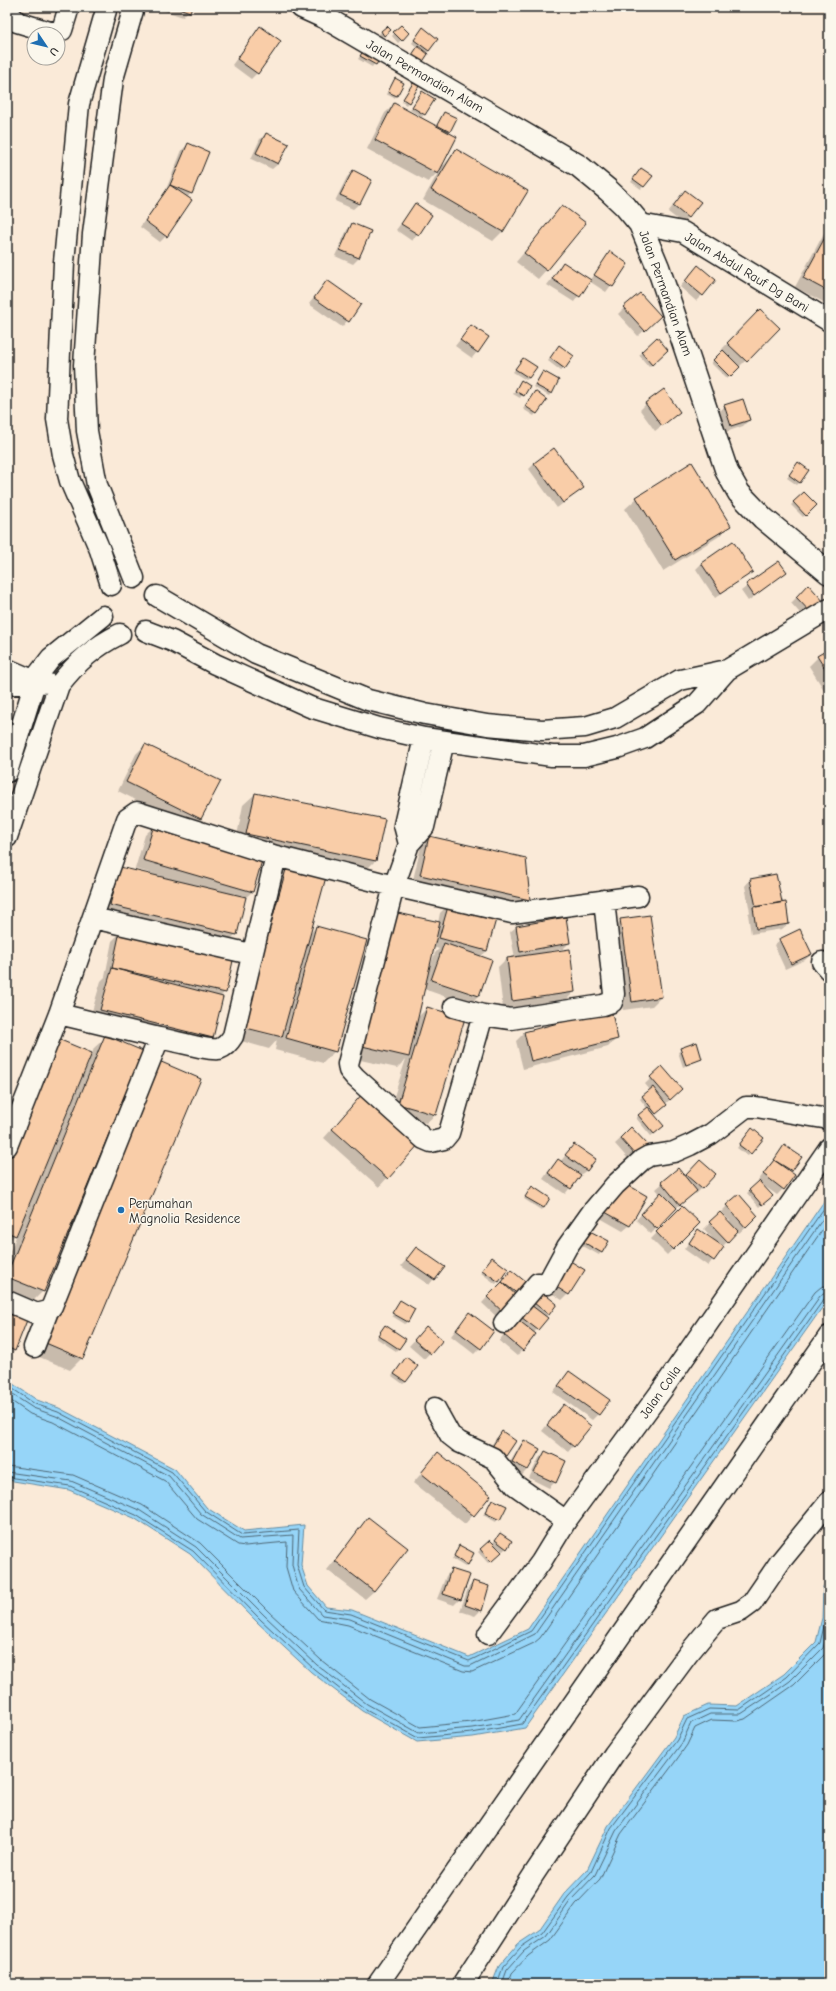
<svg xmlns="http://www.w3.org/2000/svg" width="836" height="1991" font-family="'Comic Neue',sans-serif">
  <style>
    .water { fill: #96d5f8; stroke: #658ba0 }
    .shadow { fill: #0003; fill-rule: evenodd }
    .lines { fill: none; stroke-linecap: round; stroke-linejoin: round }
    .shore { stroke: #4d6674; stroke-width: 1 }
    .building { fill: #f9cda8; stroke: #1c1c1c }
    .minor-casing { stroke: #1c1c1c; stroke-width: 23 }
    .major-casing { stroke: #1c1c1c; stroke-width: 25 }
    .minor { stroke: #fbf7ec; stroke-width: 20 }
    .major { stroke: #fbf7ec; stroke-width: 22 }
    .poi-dot { fill: #1f6fb2; stroke: #fbf7ec; stroke-width: 1.5 }
    .labels { text-anchor: middle; dominant-baseline: central; stroke-width: 3; stroke-linejoin: round; paint-order: stroke }
    .street-label { font-size: 13px; fill: #1c1c1c; stroke: #fbf7ec }
    .poi-label { font-size: 13px; fill: #1c1c1c; stroke: #fbf7ec; text-anchor: start }
  </style>
  <rect width="100%" height="100%" fill="#faead8"/>
  <filter id="ink" filterUnits="userSpaceOnUse"><feTurbulence type="fractalNoise" baseFrequency=".025" numOctaves="2"/><feDisplacementMap in="SourceGraphic" scale="8" xChannelSelector="R" yChannelSelector="G"/><feConvolveMatrix kernelMatrix="1 2 1 2 8 2 1 2 1" color-interpolation-filters="sRGB"/></filter>
  <g filter="url(#ink)">
    <path class="water" d="M 829,1194 L 829,1298 L 525,1728 L 473,1737 L 417,1742 L 362,1711 L 311,1672 L 258,1623 L 190,1554 L 134,1518 L 69,1490 L 7,1480 L 7,1380 L 37,1400 L 59,1408 L 175,1469 L 207,1508 L 244,1531 L 304,1525 L 301,1565 L 308,1586 L 326,1607 L 352,1610 L 469,1657 L 528,1629 Z
      M 829,1578 L 829,1984 L 492,1984 L 499,1966 L 518,1944 L 539,1930 L 564,1894 L 587,1870 L 608,1826 L 674,1737 L 684,1716 L 708,1705 L 737,1706 L 784,1674 L 816,1642 L 822,1618 L 823,1587 Z"/>
    <path class="shadow" d="M 163,7 L 191,7 L 183,17 L 162,10 Z
      M 401,26 L 408,33 L 398,43 L 392,36 Z
      M 260,27 L 257,73 L 251,79 L 232,65 Z
      M 387,27 L 390,30 L 381,37 L 379,34 Z
      M 420,31 L 437,39 L 421,62 L 410,58 L 418,48 L 412,43 Z
      M 363,52 L 379,58 L 372,67 L 358,59 Z
      M 395,79 L 397,96 L 394,98 L 386,94 Z
      M 413,84 L 408,102 L 406,105 L 402,102 Z
      M 420,95 L 424,114 L 422,117 L 410,110 Z
      M 394,105 L 436,127 L 444,113 L 456,119 L 447,133 L 442,164 L 444,165 L 456,150 L 526,191 L 502,232 L 493,241 L 423,200 L 439,171 L 428,182 L 367,149 L 385,113 Z
      M 266,134 L 278,164 L 272,169 L 251,159 L 260,139 Z
      M 188,144 L 191,193 L 187,198 L 166,236 L 160,242 L 140,227 L 165,192 L 182,150 Z
      M 353,171 L 371,180 L 359,204 L 353,209 L 335,201 L 347,177 Z
      M 639,171 L 651,176 L 641,189 L 631,182 Z
      M 685,191 L 688,217 L 682,223 L 668,212 Z
      M 415,205 L 431,215 L 412,241 L 396,230 Z
      M 563,206 L 546,270 L 538,279 L 516,262 Z
      M 352,224 L 370,232 L 359,258 L 353,264 L 335,256 L 347,230 Z
      M 829,228 L 829,305 L 795,287 L 824,233 Z
      M 610,253 L 627,264 L 606,292 L 589,281 L 574,302 L 547,285 L 563,264 L 590,281 Z
      M 692,272 L 702,295 L 696,301 L 680,287 Z
      M 327,281 L 360,305 L 342,327 L 309,304 Z
      M 624,308 L 654,322 L 638,336 L 618,314 Z
      M 760,310 L 778,328 L 727,379 L 711,363 L 724,351 L 722,349 Z
      M 471,326 L 477,352 L 472,358 L 455,346 Z
      M 657,339 L 667,350 L 649,367 L 639,355 Z
      M 557,349 L 564,368 L 561,371 L 548,361 Z
      M 523,359 L 529,378 L 526,380 L 513,372 Z
      M 543,372 L 551,393 L 549,396 L 533,387 Z
      M 521,382 L 528,386 L 520,398 L 513,394 Z
      M 533,395 L 536,413 L 534,416 L 523,409 Z
      M 646,404 L 679,412 L 655,431 L 640,410 Z
      M 725,406 L 749,420 L 743,426 L 726,432 L 719,412 Z
      M 535,463 L 582,488 L 557,508 L 529,469 Z
      M 798,463 L 799,483 L 797,485 L 787,478 Z
      M 804,493 L 816,505 L 803,517 L 791,505 Z
      M 637,498 L 730,526 L 718,537 L 663,571 L 625,509 Z
      M 779,562 L 786,572 L 748,601 L 741,591 Z
      M 702,563 L 752,571 L 715,598 L 696,569 Z
      M 808,586 L 824,603 L 806,620 L 791,603 Z
      M 829,650 L 829,698 L 809,666 L 818,657 Z
      M 145,745 L 219,781 L 200,819 L 192,828 L 118,791 L 136,754 Z
      M 255,794 L 376,860 L 364,872 L 235,846 L 243,805 Z
      M 154,826 L 252,892 L 245,898 L 236,934 L 224,946 L 99,916 L 120,868 L 150,875 L 150,873 L 135,869 L 145,835 Z
      M 430,837 L 525,859 L 529,900 L 520,909 L 412,884 L 421,846 Z
      M 287,867 L 309,935 L 316,927 L 335,1051 L 323,1063 L 275,1050 L 277,1040 L 269,1049 L 231,1038 L 275,879 ZM 238,1024 L 274,1034 L 274,1036 L 237,1026 Z
      M 750,880 L 780,901 L 777,905 L 788,924 L 782,929 L 751,934 L 748,914 L 750,912 L 745,886 Z
      M 449,904 L 487,951 L 480,957 L 490,960 L 478,996 L 469,1005 L 424,989 L 417,1018 L 427,1008 L 435,1115 L 426,1123 L 389,1112 L 406,1059 L 397,1068 L 351,1058 L 438,923 L 440,913 ZM 433,947 L 439,949 L 435,953 L 431,964 L 430,964 Z
      M 621,920 L 661,997 L 652,1006 L 623,1010 L 612,929 Z
      M 516,927 L 569,943 L 563,949 L 549,951 L 574,992 L 565,1001 L 503,1009 L 498,967 L 507,958 L 515,958 L 510,932 Z
      M 121,932 L 225,992 L 220,997 L 212,1037 L 200,1049 L 89,1021 L 101,981 L 105,977 L 112,941 Z
      M 780,940 L 811,954 L 805,960 L 785,969 L 774,945 Z
      M 525,1032 L 617,1038 L 608,1047 L 523,1069 L 516,1041 Z
      M 106,1037 L 43,1291 L 31,1303 L 7,1293 L 7,1259 L 18,1232 L 7,1243 L 7,1148 L 58,1040 L 92,1054 L 94,1048 Z
      M 696,1044 L 701,1059 L 683,1067 L 678,1052 Z
      M 662,1068 L 675,1095 L 653,1115 L 660,1129 L 651,1136 L 636,1118 L 647,1108 L 640,1099 L 650,1090 L 645,1084 Z
      M 147,1074 L 82,1358 L 70,1370 L 30,1353 Z
      M 355,1103 L 387,1178 L 379,1187 L 324,1138 Z
      M 631,1129 L 641,1150 L 630,1161 L 615,1144 Z
      M 749,1132 L 763,1139 L 748,1156 L 737,1148 Z
      M 574,1145 L 587,1170 L 580,1175 L 565,1194 L 543,1179 L 552,1166 L 558,1161 L 560,1162 Z
      M 784,1146 L 792,1170 L 783,1189 L 777,1195 L 760,1183 L 771,1196 L 759,1207 L 747,1193 L 760,1182 L 758,1181 Z
      M 694,1167 L 702,1188 L 696,1194 L 694,1192 L 674,1210 L 651,1234 L 636,1220 L 660,1194 L 656,1189 L 678,1170 L 684,1178 Z
      M 617,1189 L 646,1196 L 629,1226 L 623,1231 L 600,1218 Z
      M 529,1190 L 543,1207 L 541,1210 L 524,1199 Z
      M 727,1206 L 751,1222 L 739,1233 L 738,1231 L 722,1247 L 708,1266 L 684,1249 L 698,1230 L 716,1242 L 704,1229 L 720,1213 L 728,1222 L 730,1221 L 721,1212 Z
      M 682,1207 L 698,1223 L 667,1255 L 651,1239 Z
      M 576,1242 L 607,1242 L 599,1255 Z
      M 416,1248 L 443,1267 L 429,1285 L 401,1266 Z
      M 489,1261 L 498,1281 L 496,1284 L 481,1273 Z
      M 562,1266 L 568,1294 L 562,1300 L 547,1290 Z
      M 511,1272 L 530,1287 L 499,1319 L 482,1303 Z
      M 535,1292 L 548,1314 L 517,1356 L 499,1341 Z
      M 399,1303 L 407,1321 L 405,1324 L 392,1316 Z
      M 7,1308 L 15,1350 L 7,1358 Z
      M 464,1319 L 480,1348 L 474,1354 L 451,1336 Z
      M 383,1329 L 405,1339 L 396,1351 L 376,1338 Z
      M 421,1333 L 441,1341 L 424,1359 L 409,1346 Z
      M 406,1358 L 406,1382 L 403,1384 L 392,1376 Z
      M 569,1372 L 598,1414 L 592,1420 L 553,1392 Z
      M 558,1411 L 573,1446 L 568,1452 L 542,1431 Z
      M 502,1433 L 515,1441 L 483,1459 L 496,1438 Z
      M 524,1441 L 538,1449 L 527,1470 L 521,1476 L 507,1468 L 519,1447 Z
      M 545,1452 L 555,1482 L 549,1488 L 529,1478 L 539,1458 Z
      M 438,1454 L 490,1496 L 465,1524 L 413,1483 Z
      M 492,1500 L 505,1507 L 496,1522 L 483,1515 Z
      M 368,1519 L 374,1591 L 365,1599 L 327,1570 Z
      M 500,1534 L 506,1548 L 503,1551 L 494,1544 L 500,1552 L 488,1563 L 478,1552 L 490,1541 L 492,1544 Z
      M 460,1547 L 467,1564 L 465,1567 L 452,1559 Z
      M 451,1570 L 460,1599 L 454,1605 L 437,1599 L 446,1576 Z
      M 474,1582 L 481,1610 L 475,1616 L 460,1611 L 468,1588 Z"/>
    <g class="lines">
      <path class="shore" d="M 7,1385 L 35,1404 L 58,1412 L 172,1472 L 205,1511 L 242,1535 L 299,1530 L 297,1565 L 304,1587 L 324,1610 L 351,1614 L 469,1661 L 531,1631 L 829,1201
        M 7,1391 L 33,1408 L 56,1416 L 169,1476 L 201,1514 L 240,1539 L 293,1535 L 292,1565 L 299,1589 L 322,1615 L 350,1619 L 465,1666 L 470,1666 L 535,1634 L 829,1210
        M 7,1398 L 30,1414 L 53,1422 L 165,1481 L 197,1519 L 238,1545 L 245,1546 L 287,1542 L 286,1567 L 293,1591 L 318,1619 L 348,1625 L 463,1671 L 472,1672 L 534,1643 L 540,1638 L 829,1220
        M 7,1466 L 73,1475 L 142,1505 L 200,1543 L 269,1612 L 321,1660 L 370,1699 L 420,1727 L 471,1722 L 515,1714 L 815,1292 L 821,1287 L 829,1285
        M 7,1472 L 71,1481 L 139,1510 L 196,1547 L 265,1616 L 317,1665 L 367,1704 L 419,1733 L 472,1728 L 519,1720 L 820,1296 L 829,1291
        M 7,1477 L 70,1486 L 136,1515 L 193,1551 L 261,1620 L 314,1669 L 364,1708 L 418,1738 L 472,1733 L 522,1724 L 824,1299 L 829,1297
        M 497,1984 L 503,1967 L 521,1947 L 542,1933 L 568,1897 L 591,1872 L 611,1828 L 677,1740 L 687,1719 L 709,1709 L 739,1710 L 787,1677 L 820,1643 L 826,1618 L 826,1589 L 829,1585
        M 502,1984 L 507,1970 L 524,1951 L 546,1936 L 571,1900 L 595,1875 L 616,1831 L 682,1743 L 691,1723 L 710,1714 L 741,1714 L 773,1693 L 790,1681 L 823,1648 L 829,1627
        M 508,1984 L 512,1973 L 528,1956 L 550,1940 L 576,1904 L 600,1879 L 621,1834 L 675,1762 L 687,1745 L 695,1728 L 712,1720 L 737,1721 L 745,1719 L 794,1685 L 829,1650"/>
    </g>
    <path class="building" d="M 176,7 L 192,7 L 190,12 Z
      M 401,25 L 409,33 L 402,41 L 393,32 Z
      M 260,26 L 281,41 L 258,74 L 237,59 Z
      M 387,26 L 391,30 L 384,36 L 381,31 Z
      M 423,27 L 438,39 L 429,51 L 414,40 Z
      M 418,46 L 428,54 L 422,63 L 412,55 Z
      M 365,48 L 381,57 L 376,65 L 360,56 Z
      M 395,78 L 404,83 L 397,96 L 388,92 Z
      M 413,83 L 419,86 L 409,103 L 403,99 Z
      M 422,91 L 435,99 L 425,115 L 412,107 Z
      M 394,103 L 457,137 L 438,174 L 375,140 Z
      M 444,112 L 457,118 L 450,132 L 437,125 Z
      M 266,133 L 289,144 L 278,164 L 256,153 Z
      M 188,143 L 209,152 L 192,194 L 170,185 Z
      M 456,149 L 528,191 L 503,232 L 431,190 Z
      M 641,168 L 653,176 L 644,187 L 633,179 Z
      M 353,170 L 372,180 L 360,204 L 340,195 Z
      M 170,185 L 192,200 L 167,237 L 145,221 Z
      M 685,190 L 701,202 L 688,218 L 673,206 Z
      M 415,203 L 432,215 L 419,235 L 401,224 Z
      M 562,205 L 586,223 L 547,271 L 524,253 Z
      M 352,223 L 371,231 L 359,258 L 340,250 Z
      M 829,230 L 829,292 L 803,278 Z
      M 610,251 L 628,264 L 613,287 L 594,275 Z
      M 563,262 L 591,280 L 580,297 L 552,279 Z
      M 698,265 L 716,280 L 703,296 L 685,281 Z
      M 327,280 L 361,304 L 349,322 L 314,298 Z
      M 640,293 L 661,316 L 645,331 L 623,307 Z
      M 760,309 L 780,328 L 747,362 L 727,343 Z
      M 471,325 L 489,337 L 478,353 L 460,340 Z
      M 657,337 L 668,350 L 652,365 L 641,352 Z
      M 559,345 L 574,356 L 565,369 L 550,358 Z
      M 723,350 L 740,367 L 730,377 L 713,360 Z
      M 523,358 L 537,367 L 529,378 L 515,369 Z
      M 543,371 L 559,380 L 552,394 L 535,385 Z
      M 521,380 L 530,386 L 524,396 L 515,391 Z
      M 664,389 L 680,412 L 662,426 L 645,403 Z
      M 535,391 L 547,400 L 537,414 L 525,406 Z
      M 743,399 L 750,420 L 731,426 L 724,405 Z
      M 554,448 L 584,488 L 563,503 L 534,463 Z
      M 692,462 L 731,526 L 675,560 L 636,497 Z
      M 798,462 L 809,470 L 800,483 L 789,475 Z
      M 804,492 L 817,505 L 806,516 L 793,502 Z
      M 733,541 L 753,572 L 721,593 L 701,563 Z
      M 779,561 L 787,572 L 754,596 L 746,584 Z
      M 808,584 L 825,603 L 813,615 L 796,597 Z
      M 829,649 L 829,675 L 817,656 Z
      M 145,744 L 221,781 L 201,819 L 126,782 Z
      M 255,793 L 385,819 L 376,861 L 246,834 Z
      M 154,825 L 263,857 L 253,892 L 143,860 Z
      M 429,836 L 526,858 L 530,900 L 420,875 Z
      M 287,866 L 326,877 L 282,1037 L 242,1027 Z
      M 120,867 L 246,897 L 237,935 L 110,905 Z
      M 776,874 L 782,902 L 756,907 L 750,879 Z
      M 786,902 L 789,924 L 756,929 L 753,907 Z
      M 449,903 L 497,916 L 487,951 L 439,938 Z
      M 393,912 L 440,922 L 409,1057 L 362,1046 Z
      M 650,915 L 662,997 L 632,1002 L 620,919 Z
      M 566,917 L 570,943 L 520,952 L 516,926 Z
      M 316,926 L 367,940 L 336,1052 L 286,1038 Z
      M 800,929 L 812,954 L 791,964 L 779,939 Z
      M 120,931 L 234,956 L 226,993 L 112,968 Z
      M 444,943 L 492,960 L 479,996 L 431,980 Z
      M 570,949 L 575,992 L 512,1001 L 507,958 Z
      M 112,968 L 223,997 L 213,1038 L 100,1010 Z
      M 427,1007 L 465,1018 L 436,1115 L 398,1104 Z
      M 611,1009 L 618,1039 L 531,1061 L 524,1032 Z
      M 105,1035 L 143,1051 L 44,1292 L 7,1277 L 7,1274 Z
      M 58,1039 L 92,1053 L 16,1236 L 7,1232 L 7,1162 Z
      M 697,1042 L 702,1059 L 686,1065 L 680,1048 Z
      M 159,1061 L 201,1079 L 83,1359 L 41,1341 Z
      M 662,1066 L 682,1089 L 670,1100 L 650,1077 Z
      M 653,1087 L 667,1105 L 656,1114 L 642,1096 Z
      M 363,1093 L 420,1143 L 388,1179 L 332,1129 Z
      M 648,1107 L 664,1126 L 654,1134 L 638,1115 Z
      M 631,1127 L 648,1145 L 636,1156 L 620,1138 Z
      M 752,1128 L 764,1138 L 751,1154 L 739,1145 Z
      M 574,1144 L 596,1159 L 587,1171 L 565,1155 Z
      M 784,1145 L 802,1157 L 792,1171 L 774,1160 Z
      M 558,1159 L 581,1175 L 571,1189 L 548,1173 Z
      M 700,1160 L 716,1174 L 702,1189 L 686,1175 Z
      M 774,1160 L 795,1175 L 784,1190 L 763,1174 Z
      M 678,1168 L 697,1191 L 680,1205 L 661,1182 Z
      M 759,1181 L 773,1196 L 762,1205 L 749,1190 Z
      M 623,1182 L 647,1196 L 630,1226 L 605,1212 Z
      M 532,1186 L 550,1198 L 544,1208 L 525,1197 Z
      M 661,1192 L 677,1208 L 657,1229 L 641,1214 Z
      M 739,1194 L 758,1216 L 746,1228 L 726,1205 Z
      M 682,1206 L 700,1223 L 673,1250 L 656,1232 Z
      M 720,1212 L 738,1231 L 728,1242 L 709,1222 Z
      M 584,1228 L 609,1241 L 602,1253 L 578,1239 Z
      M 698,1229 L 724,1247 L 714,1261 L 689,1243 Z
      M 416,1247 L 445,1267 L 435,1280 L 406,1260 Z
      M 492,1257 L 508,1269 L 499,1282 L 482,1270 Z
      M 567,1259 L 585,1270 L 569,1295 L 552,1284 Z
      M 511,1270 L 532,1287 L 523,1298 L 502,1282 Z
      M 502,1282 L 520,1299 L 505,1314 L 487,1297 Z
      M 537,1288 L 557,1304 L 549,1315 L 529,1299 Z
      M 400,1300 L 415,1309 L 408,1322 L 392,1313 Z
      M 527,1302 L 548,1318 L 538,1330 L 517,1314 Z
      M 7,1306 L 29,1315 L 15,1351 L 7,1347 Z
      M 469,1312 L 494,1331 L 481,1349 L 456,1330 Z
      M 517,1319 L 536,1334 L 523,1351 L 504,1335 Z
      M 385,1325 L 406,1339 L 399,1349 L 378,1335 Z
      M 426,1326 L 443,1340 L 431,1354 L 414,1340 Z
      M 406,1357 L 418,1366 L 406,1382 L 394,1374 Z
      M 569,1371 L 610,1400 L 599,1415 L 558,1386 Z
      M 564,1404 L 591,1426 L 574,1447 L 547,1425 Z
      M 502,1431 L 516,1441 L 502,1462 L 488,1453 Z
      M 524,1440 L 540,1449 L 528,1470 L 512,1462 Z
      M 545,1451 L 566,1461 L 556,1483 L 534,1473 Z
      M 438,1452 L 491,1495 L 474,1516 L 421,1473 Z
      M 492,1499 L 507,1506 L 500,1520 L 485,1513 Z
      M 368,1517 L 408,1548 L 374,1591 L 335,1561 Z
      M 500,1533 L 512,1541 L 507,1549 L 495,1540 Z
      M 490,1540 L 502,1552 L 491,1562 L 480,1549 Z
      M 459,1545 L 474,1553 L 468,1565 L 454,1556 Z
      M 451,1569 L 470,1575 L 461,1600 L 443,1594 Z
      M 473,1581 L 489,1586 L 482,1611 L 465,1605 Z"/>
    <g class="lines">
      <g class="minor-casing">
        <path id="minor" d="M 107,7 L 79,104 L 64,262 L 57,419 L 63,455 L 70,481 L 100,550 L 111,585
          M 7,11 L 17,22 L 50,32 L 62,30 L 69,7
          M 640,224 L 683,232 L 829,321
          M 134,578 L 97,485 L 87,431 L 84,365 L 93,234 L 113,79 L 134,7
          M 157,596 L 256,654 L 368,700 L 425,714 L 487,725 L 542,730 L 585,727 L 615,718 L 680,680 L 727,670
          M 146,631 L 172,641 L 215,664 L 310,707 L 379,728 L 424,738 L 552,756 L 584,756 L 617,748 L 645,738 L 697,704 L 727,670 L 829,609
          M 7,669 L 35,681
          M 7,685 L 35,681 L 47,683
          M 444,741 L 424,827 L 409,844 L 394,886 L 348,1064 L 349,1070 L 355,1077 L 424,1139 L 431,1142 L 444,1139 L 449,1133 L 483,1015
          M 7,772 L 37,676 L 51,658 L 103,616
          M 7,837 L 59,685 C 77,662 94,647 120,634
          M 409,844 L 404,825 L 424,738
          M 93,918 L 251,954
          M 822,962 L 829,970
          M 454,1007 L 483,1015 L 511,1019 L 603,1005 L 612,1002 L 614,994 L 604,900
          M 59,1014 L 159,1038
          M 7,1146 L 59,1014 L 127,819 L 137,812 L 276,856 L 394,886 L 512,913 L 638,896
          M 7,1301 L 37,1314 L 48,1311 L 52,1306 L 159,1038 C 172,1040 208,1051 219,1049 C 225,1047 230,1041 233,1036 L 276,856
          M 504,1323 L 538,1283 L 547,1284 L 567,1247 L 592,1212 L 615,1185 L 642,1160 L 649,1156 L 674,1152 L 690,1145 L 711,1134 L 746,1107 L 756,1107 L 829,1119
          M 34,1347 L 48,1311
          M 435,1408 L 450,1435 L 459,1442 L 493,1458 L 515,1485 L 566,1521
          M 488,1634 L 541,1562 L 566,1521 L 662,1390 L 829,1148
          M 378,1984 L 829,1336
          M 463,1984 L 534,1874 L 614,1754 L 688,1654 L 717,1619 L 741,1611 L 752,1603 L 780,1562 L 829,1502"/>
      </g>
      <g class="major-casing">
        <path id="major" d="M 302,7 L 324,17 L 579,166 L 608,190 L 625,206 L 640,224 L 658,267 L 727,472 L 739,493 L 763,518 L 829,573"/>
      </g>
      <use href="#minor" class="minor"/>
      <use href="#major" class="major"/>
    </g>
  </g>
  <circle class="poi-dot" cx="121" cy="1210" r="4"/>
  <g class="labels">
    <g class="street-label">
      <text transform="translate(425 76) rotate(30)">Jalan Permandian Alam</text>
      <text transform="translate(747 272) rotate(31)">Jalan Abdul Rauf Dg Bani</text>
      <text transform="translate(666 293) rotate(70)">Jalan Permandian Alam</text>
      <text transform="translate(660 1392) rotate(-55)">Jalan Colla</text>
    </g>
    <g class="poi-label">
      <text x="129" y="1203">Perumahan<tspan x="129" dy="15">Magnolia Residence</tspan></text>
    </g>
  </g>
  <rect width="836" height="1991" fill="none" stroke="#fbf7ec" stroke-width="24"/>
  <rect x="12" y="12" width="812" height="1967" fill="none" stroke="#1c1c1c" stroke-width="1.5" filter="url(#ink)"/>
  <g transform="translate(46 46) rotate(125)"><circle r="19" fill="#fbf7ec" stroke="#a29f99"/>
  <path d="M0-3L7 15L0 10L-7 15Z" fill="#1f6fb2"/>
  <text y="-6" font-size="11" font-weight="bold" text-anchor="middle" fill="#1c1c1c">U</text>
  </g>
</svg>
